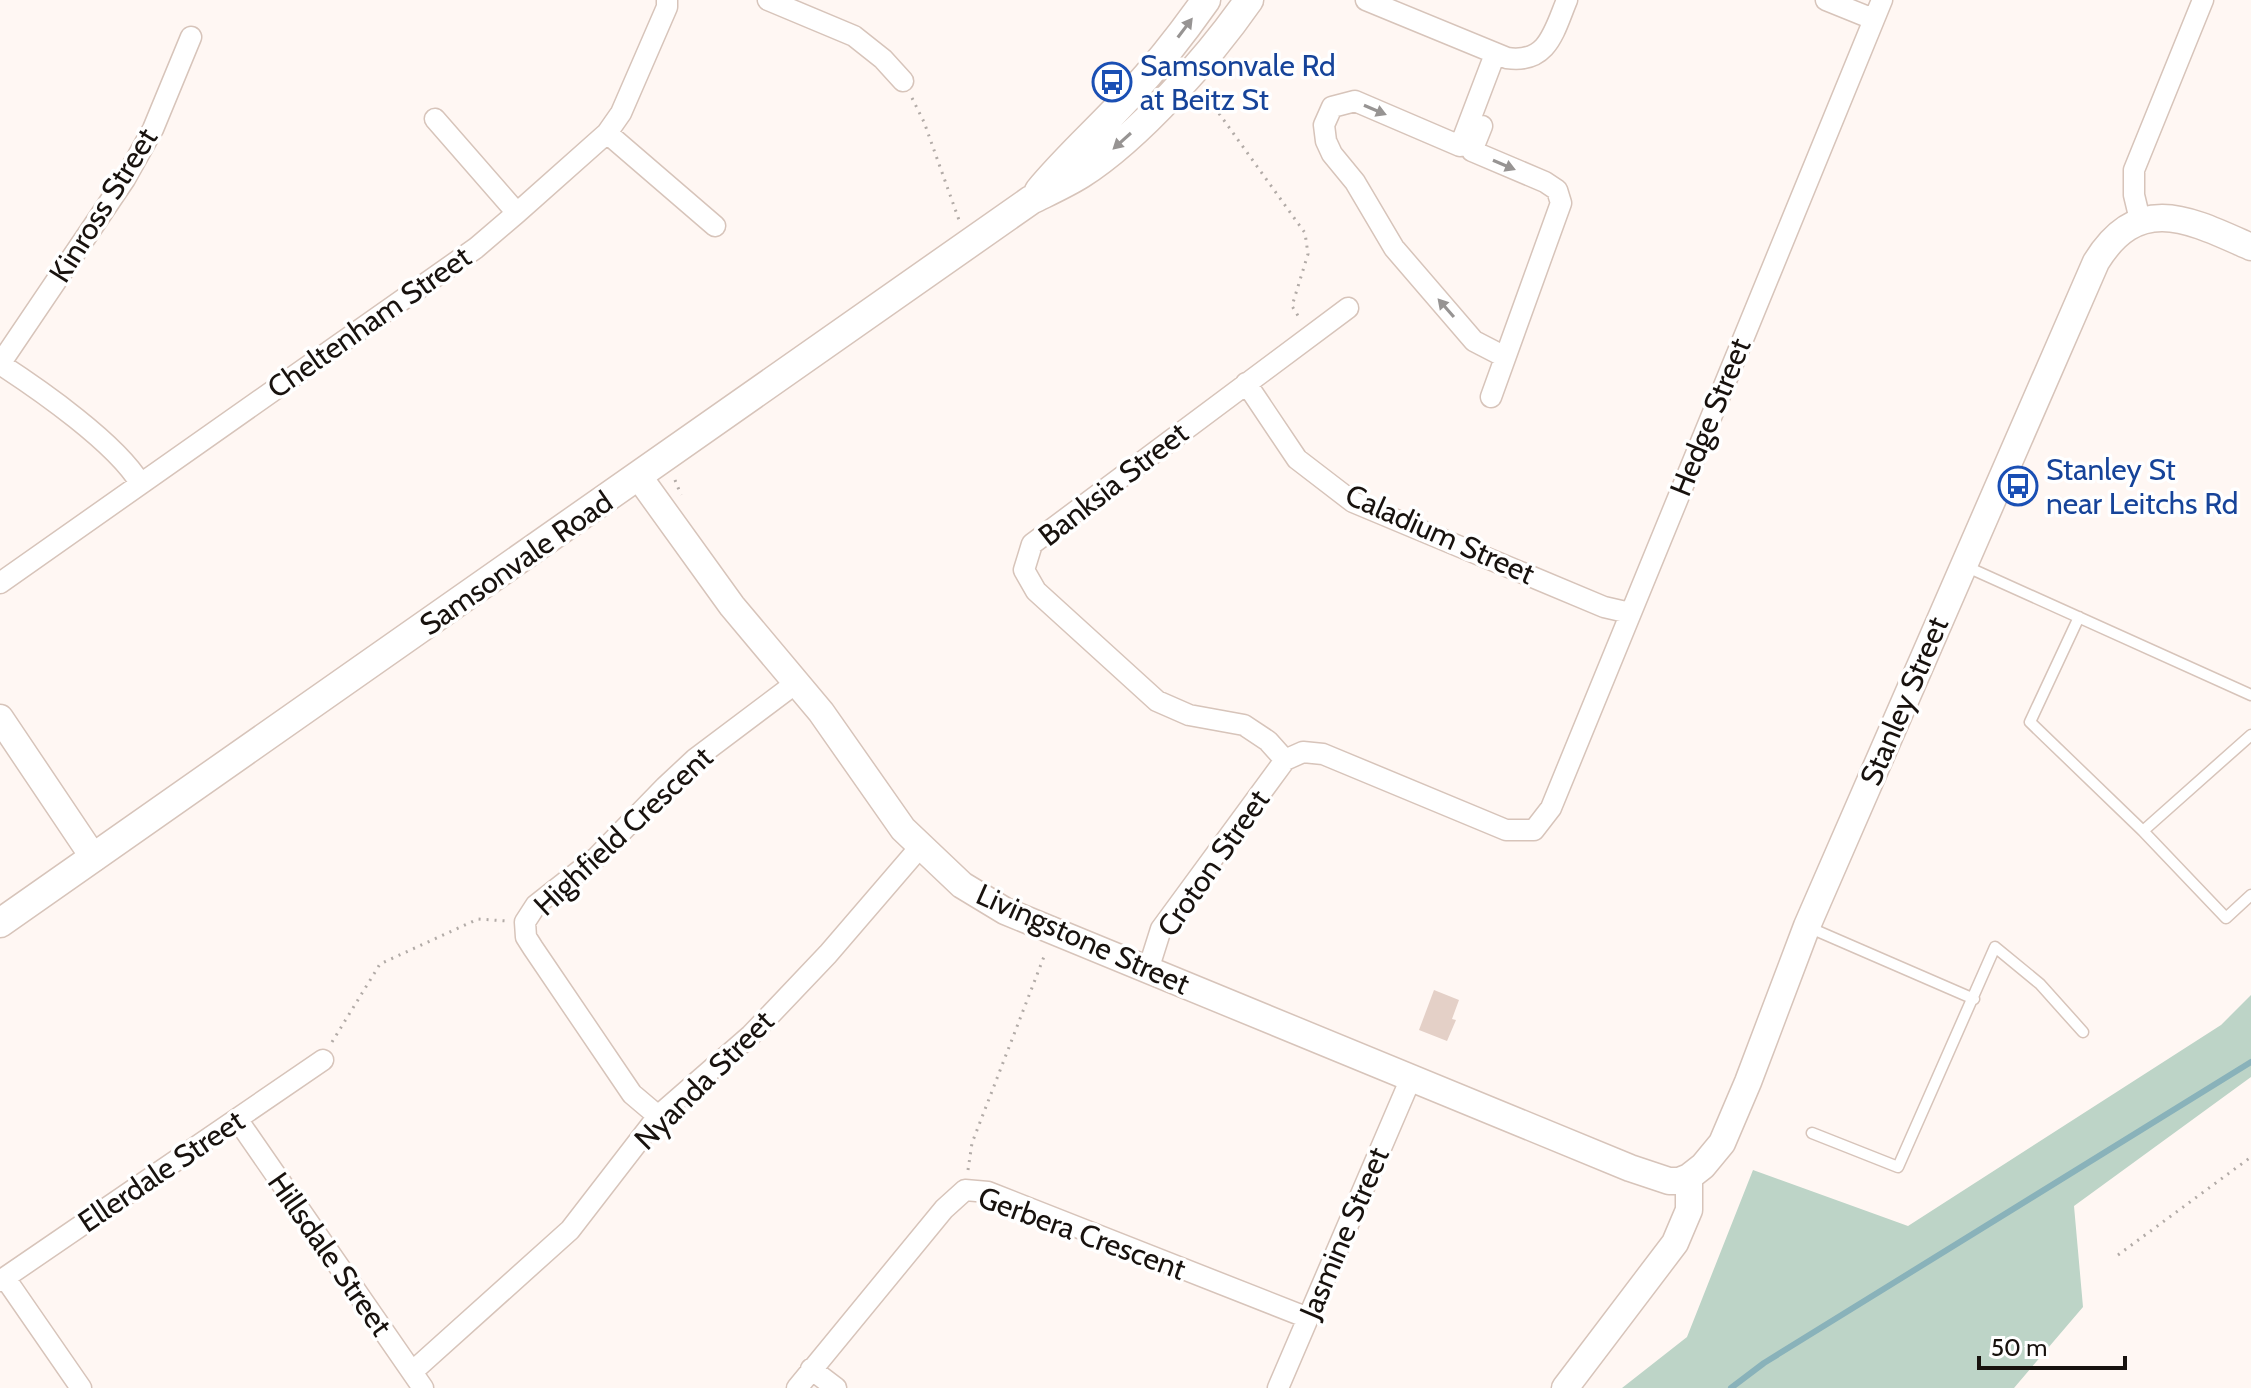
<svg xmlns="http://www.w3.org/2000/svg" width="2251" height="1388" font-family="Cabin,sans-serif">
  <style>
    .green { fill: #bdd4c7 }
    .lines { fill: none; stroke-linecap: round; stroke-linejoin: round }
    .stream { stroke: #89b2ba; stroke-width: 6 }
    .building { fill: #e4d0c7 }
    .service-casing { stroke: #d7c4ba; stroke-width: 13 }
    .minor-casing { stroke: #d7c4ba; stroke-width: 23 }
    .tertiary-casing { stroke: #d7c4ba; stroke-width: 29 }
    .secondary-casing { stroke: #d7c4ba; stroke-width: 31 }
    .path { stroke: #b2aba7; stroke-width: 3; stroke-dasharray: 2 6; stroke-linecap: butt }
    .service { stroke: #fff; stroke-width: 10 }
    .minor { stroke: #fff; stroke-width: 20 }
    .tertiary { stroke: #fff; stroke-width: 26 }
    .secondary { stroke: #fff; stroke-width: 28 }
    .oneway { fill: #979493 }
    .labels { text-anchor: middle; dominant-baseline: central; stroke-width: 7; stroke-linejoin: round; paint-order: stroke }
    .transit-label { font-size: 30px; fill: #164399; stroke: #fff; text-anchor: start }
    .street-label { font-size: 30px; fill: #18120e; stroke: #fff }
  </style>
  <rect width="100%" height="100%" fill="#fff7f3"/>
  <path class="green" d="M 2251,995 L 2251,1077 L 2074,1206 L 2083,1307 L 2014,1388 L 1622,1388 L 1687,1337 L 1753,1170 L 1908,1226 L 2221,1025 Z"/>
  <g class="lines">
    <path class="stream" d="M 1731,1388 L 1764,1363 L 2251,1062"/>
  </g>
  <path class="building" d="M 1434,990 L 1459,1000 L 1452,1019 L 1456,1020 L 1447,1041 L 1419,1030 Z"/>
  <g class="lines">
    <g class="service-casing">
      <path id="service" d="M 1965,566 L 2251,695
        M 2079,617 L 2030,722 L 2143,831 L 2226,918 L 2251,895
        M 2143,831 L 2251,735
        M 1808,927 L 1974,999
        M 1812,1133 L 1898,1167 L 1995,947 L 2040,984 L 2083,1032"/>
    </g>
    <g class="minor-casing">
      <path id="minor" d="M 768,0 L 854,36 L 883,59 L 903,81
        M 1366,0 L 1507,58 C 1548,64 1554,31 1567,0
        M 1826,0 L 1873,19
        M 1495,54 L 1460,146 L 1355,101 L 1332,107 L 1324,125 L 1326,141 L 1332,154 L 1355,182 L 1394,248 L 1474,341 L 1505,357
        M 435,119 L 517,213
        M 1482,126 L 1472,151 L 1545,182 L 1557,190 L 1561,203 L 1491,397
        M 607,133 L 715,226
        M 2140,220 L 2134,195 L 2134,170 L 2203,0
        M 0,364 L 125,179 L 153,129 L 191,37
        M 0,364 C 40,390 116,443 140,483
        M 1246,383 L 1297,459 L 1353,502 L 1604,607 L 1630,613
        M 0,583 L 476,248 L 517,213 L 607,133 L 621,113 L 667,7 L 667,0
        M 1285,760 L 1268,741 L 1244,725 L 1189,715 L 1157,701 L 1036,591 L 1024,570 L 1032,544 L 1348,308
        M 1148,970 L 1161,929 L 1285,760 L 1303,752 L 1323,754 L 1506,830 L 1534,830 L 1551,808 L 1882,0
        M 658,1116 L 632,1094 L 533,948 L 526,937 L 525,922 L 536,905 L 597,857 L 665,787 L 695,759 L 796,683
        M 237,1119 L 423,1388
        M 5,1278 L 81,1388
        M 0,1281 L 323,1060
        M 811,1369 L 836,1388
        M 412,1372 L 570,1230 L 658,1116 L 751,1035 L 828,954 L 920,847
        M 797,1388 L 944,1209 L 965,1190 L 988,1192 L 1308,1318
        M 1278,1388 L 1411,1078"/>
    </g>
    <g class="tertiary-casing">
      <path id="tertiary" d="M 639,477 L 732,606 L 821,712 L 903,829 L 962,885 L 1005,911 L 1630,1168 L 1669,1181 L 1679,1181 L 1689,1177 L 1703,1166 L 1722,1143 L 1748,1082 L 1807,926 L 2096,262 C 2139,192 2190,220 2251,247
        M 0,718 L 94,858
        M 1565,1388 L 1675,1243 L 1689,1210 L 1689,1177"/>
    </g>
    <g class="secondary-casing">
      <path id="secondary" d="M 1039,191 C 1067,157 1099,129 1129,96 C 1157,66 1182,34 1206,0
        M 0,923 L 1031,200 C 1047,192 1065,184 1081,174 C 1139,137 1210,56 1249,0"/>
    </g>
    <path class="path" d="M 1205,94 L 1305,233 L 1308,254 L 1292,306 L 1300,319
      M 912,98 L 924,122 L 959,220
      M 675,480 L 681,495
      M 332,1042 L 380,964 L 478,919 L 507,921
      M 968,1170 L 972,1143 L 1045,954
      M 2118,1255 L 2251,1157"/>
    <use href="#service" class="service"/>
    <use href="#minor" class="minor"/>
    <use href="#tertiary" class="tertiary"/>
    <use href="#secondary" class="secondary"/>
  </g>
  <defs><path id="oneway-solid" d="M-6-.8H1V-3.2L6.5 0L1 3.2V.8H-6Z" transform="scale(2)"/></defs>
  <g class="oneway">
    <use href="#oneway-solid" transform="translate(1185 28) rotate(-53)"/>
    <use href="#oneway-solid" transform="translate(1375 110) rotate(23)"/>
    <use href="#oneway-solid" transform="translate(1122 141) rotate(138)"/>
    <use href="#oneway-solid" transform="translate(1504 165) rotate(23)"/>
    <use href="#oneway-solid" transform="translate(1446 308) rotate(-131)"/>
  </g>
  <defs>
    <g id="bus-ring" transform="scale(2)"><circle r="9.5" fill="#fff" stroke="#1a4fb4" stroke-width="1.5"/><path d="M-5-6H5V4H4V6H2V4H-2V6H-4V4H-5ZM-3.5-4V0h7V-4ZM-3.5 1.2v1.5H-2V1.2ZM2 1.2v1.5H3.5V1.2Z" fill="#1a4fb4"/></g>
  </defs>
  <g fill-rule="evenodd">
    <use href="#bus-ring" x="1112" y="82"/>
    <use href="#bus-ring" x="2018" y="486"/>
  </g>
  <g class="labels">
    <g class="transit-label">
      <text x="1140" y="65">Samsonvale Rd<tspan x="1140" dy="34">at Beitz St</tspan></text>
      <text x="2046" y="469">Stanley St<tspan x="2046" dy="34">near Leitchs Rd</tspan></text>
    </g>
    <g class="street-label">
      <text transform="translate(103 205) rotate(-58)">Kinross Street</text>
      <text transform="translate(369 322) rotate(-35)">Cheltenham Street</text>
      <text transform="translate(1710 417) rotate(-68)">Hedge Street</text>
      <text transform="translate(1113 484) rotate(-38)">Banksia Street</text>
      <text transform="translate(1440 534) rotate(24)">Caladium Street</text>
      <text transform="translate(516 563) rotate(-35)">Samsonvale Road</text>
      <text transform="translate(1904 701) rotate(-67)">Stanley Street</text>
      <text transform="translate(623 831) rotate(-43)">Highfield Crescent</text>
      <text transform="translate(1213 863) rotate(-55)">Croton Street</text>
      <text transform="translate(1083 939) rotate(24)">Livingstone Street</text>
      <text transform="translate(704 1080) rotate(-45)">Nyanda Street</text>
      <text transform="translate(161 1171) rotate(-34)">Ellerdale Street</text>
      <text transform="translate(1082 1233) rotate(20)">Gerbera Crescent</text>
      <text transform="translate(1344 1233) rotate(-67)">Jasmine Street</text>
      <text transform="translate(330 1254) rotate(55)">Hillsdale Street</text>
    </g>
  </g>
  <path d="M1979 1356v12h146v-12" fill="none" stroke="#18120e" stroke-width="4"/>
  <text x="1991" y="1356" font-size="24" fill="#18120e" stroke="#ffffff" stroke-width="6" paint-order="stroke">50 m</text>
</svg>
